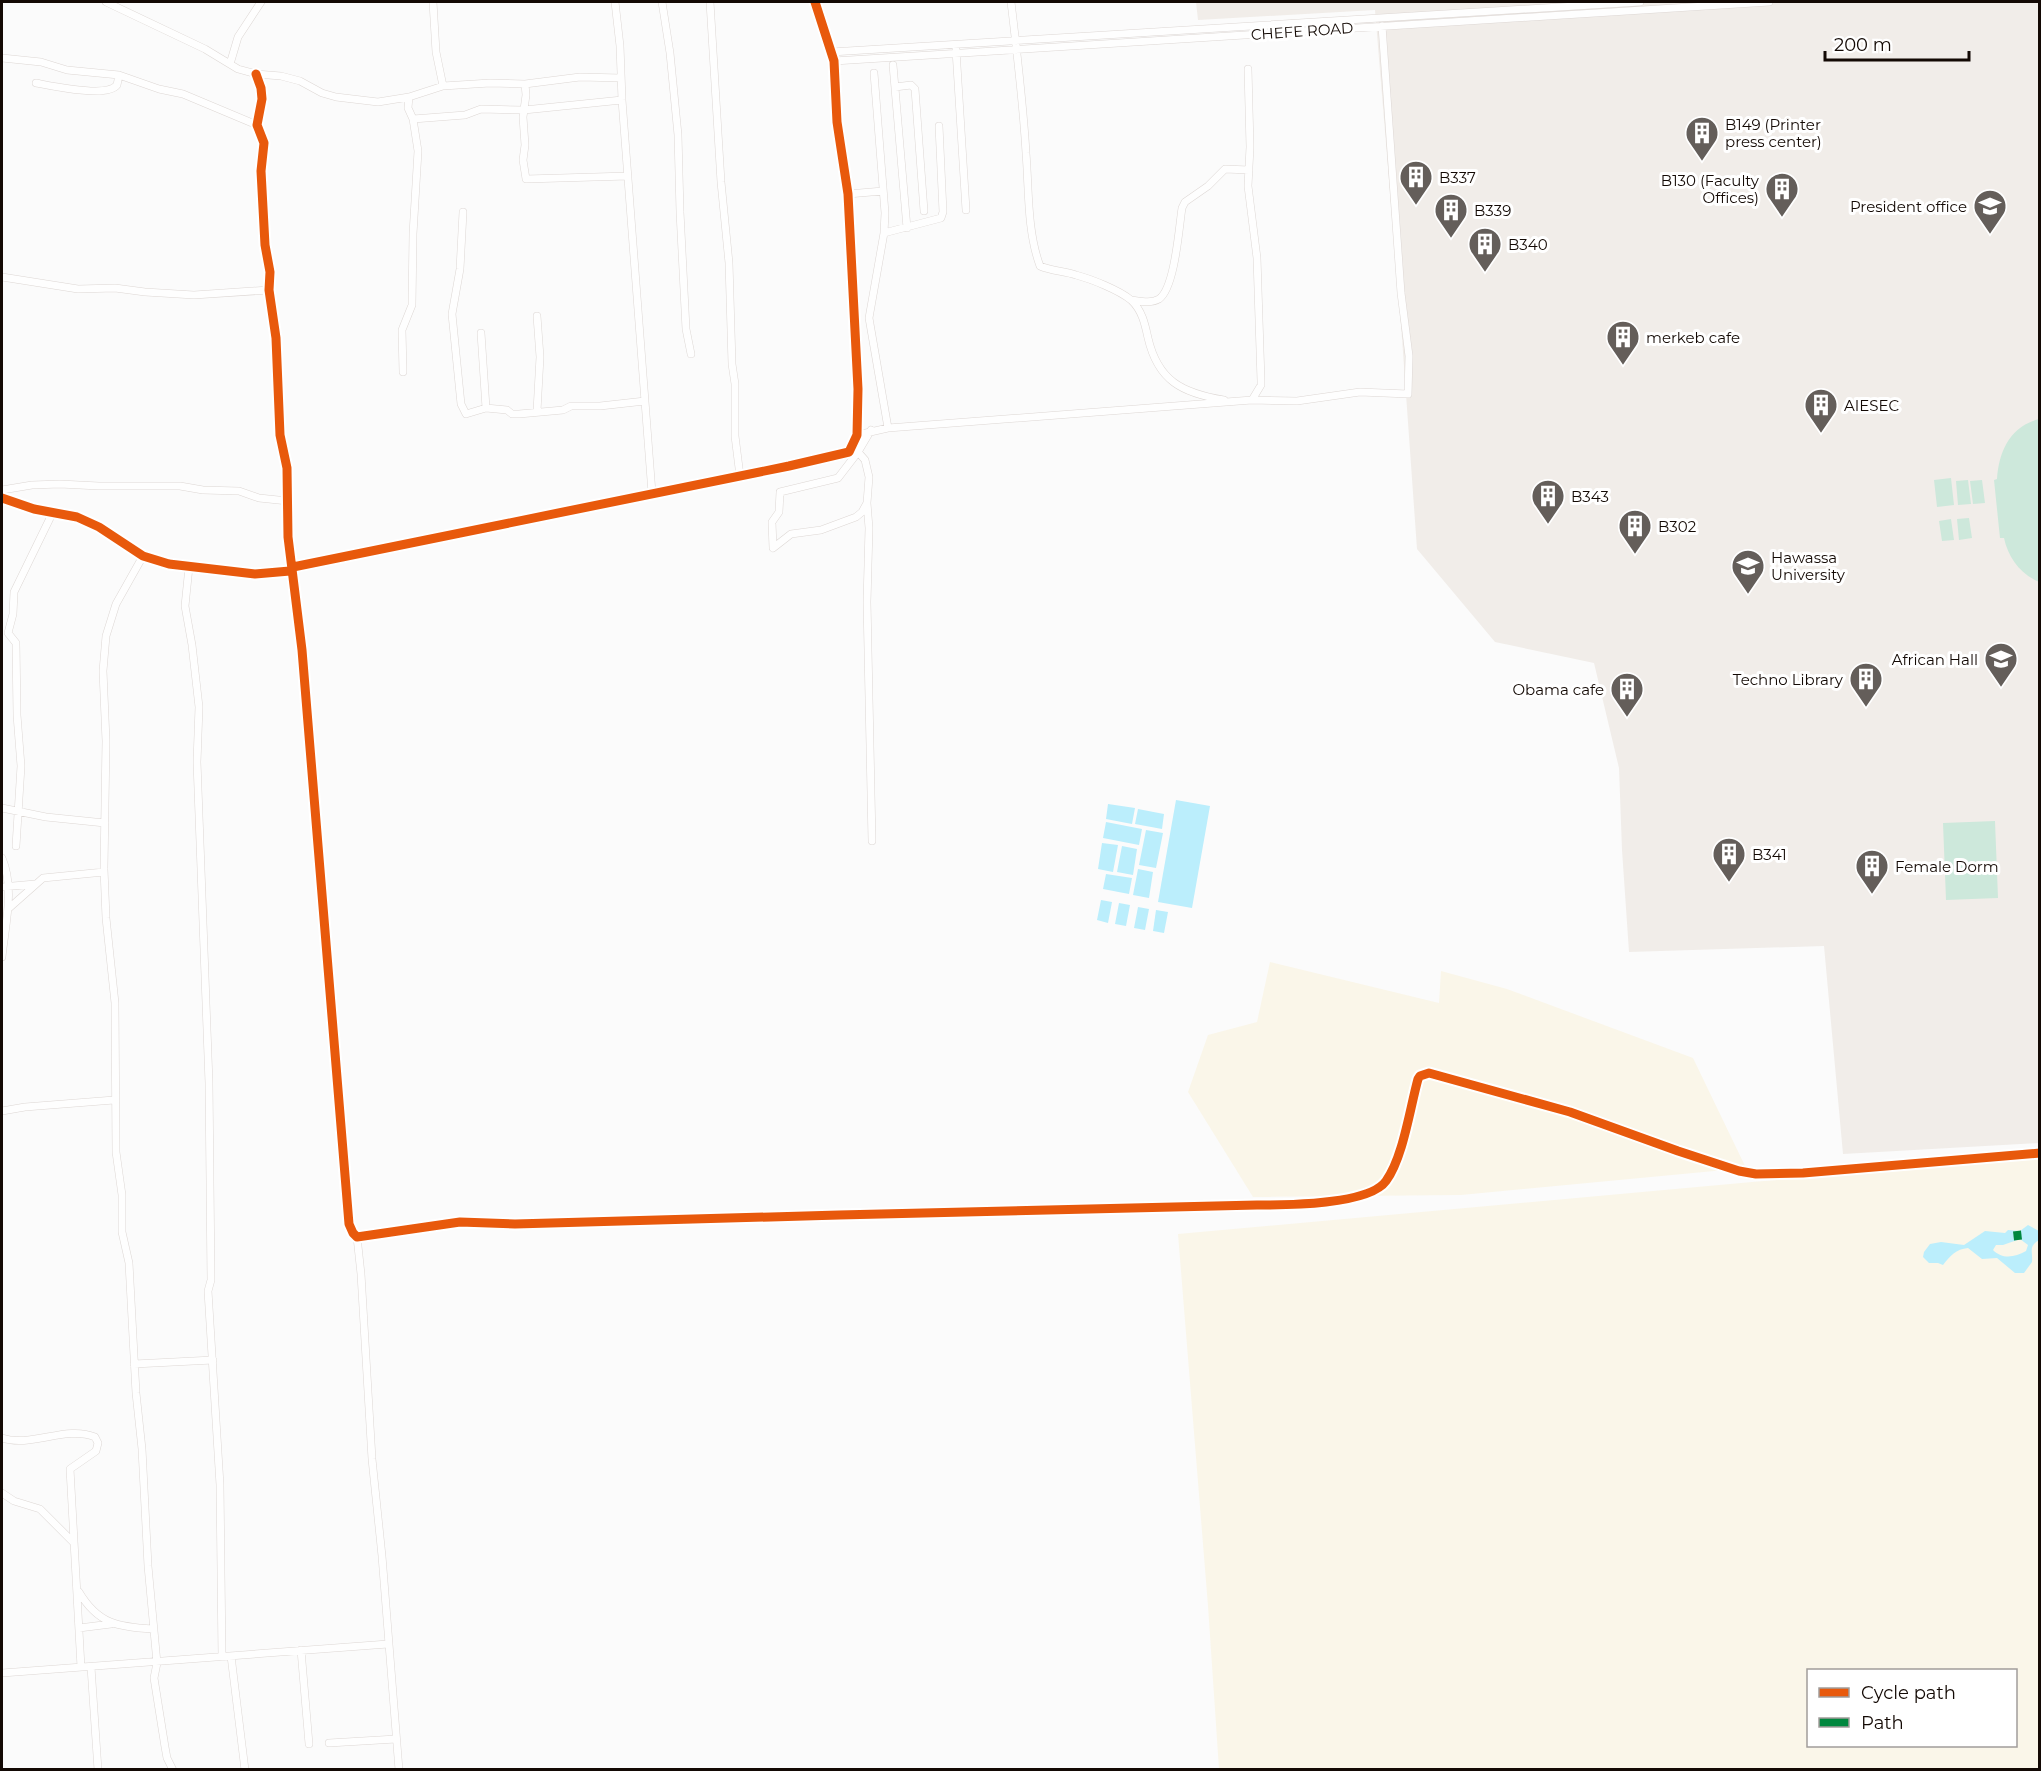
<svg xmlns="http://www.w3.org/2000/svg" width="2041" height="1771" font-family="Montserrat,sans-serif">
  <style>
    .industrial { fill: #faf6e9; fill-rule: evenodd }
    .built { fill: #f1ede9 }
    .green { fill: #cde8db }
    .water { fill: #bbeefc; fill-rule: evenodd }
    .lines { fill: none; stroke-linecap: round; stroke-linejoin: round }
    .minor-casing { stroke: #ddd7d4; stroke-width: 8 }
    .minor { stroke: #fefefe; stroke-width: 7 }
    .quiet { stroke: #00873e; stroke-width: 8; stroke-dasharray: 15 8; stroke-linecap: butt }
    .cycleway-casing { stroke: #fff; stroke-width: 13 }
    .cycleway { stroke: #e8590c; stroke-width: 9 }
    .labels { text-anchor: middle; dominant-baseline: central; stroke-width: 6; stroke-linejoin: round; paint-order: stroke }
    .street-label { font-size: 15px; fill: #130904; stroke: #fff }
    .poi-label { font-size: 15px; fill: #130904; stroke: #fff; text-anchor: start }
  </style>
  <rect width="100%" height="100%" fill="#fbfbfb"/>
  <path class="industrial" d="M 1270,962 L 1439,1003 L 1441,971 L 1507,989 L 1693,1058 L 1746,1168 L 1461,1195 L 1253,1197 L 1188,1092 L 1208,1035 L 1257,1022 Z
    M 2039,1158 L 2039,1769 L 1219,1769 L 1208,1606 L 1178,1234 L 1752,1182 ZM 1808,1670 L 2016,1670 L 2016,1746 L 1808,1746 Z"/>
  <path class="built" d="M 1196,2 L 2039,2 L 2039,1143 L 1843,1154 L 1824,946 L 1629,952 L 1622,850 L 1619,768 L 1594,663 L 1495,642 L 1417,549 L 1402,338 L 1375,10 L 1198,20 Z"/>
  <path class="green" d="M 2039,419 L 2040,419 L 2039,582 C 2020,574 2008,557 2004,538 L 2000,538 L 1994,480 L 1997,479 C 1999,451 2010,427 2039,419 Z
    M 1951,478 L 1954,505 L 1937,507 L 1934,480 Z
    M 1968,480 L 1971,504 L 1958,505 L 1956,481 Z
    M 1982,480 L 1985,503 L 1973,504 L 1970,481 Z
    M 1969,518 L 1972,538 L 1959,540 L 1957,519 Z
    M 1951,519 L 1954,540 L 1942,541 L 1939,521 Z
    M 1995,821 L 1998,898 L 1946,900 L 1943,823 Z"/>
  <path class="water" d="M 1176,800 L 1210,806 L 1192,908 L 1158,902 Z
    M 1108,804 L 1135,808 L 1132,824 L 1106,819 Z
    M 1138,809 L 1164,814 L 1162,829 L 1135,824 Z
    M 1106,822 L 1142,829 L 1139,845 L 1103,838 Z
    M 1146,830 L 1163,833 L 1156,868 L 1139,865 Z
    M 1102,843 L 1118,845 L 1113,872 L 1098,869 Z
    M 1122,846 L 1137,849 L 1133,875 L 1117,872 Z
    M 1138,869 L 1153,872 L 1149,898 L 1133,895 Z
    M 1106,874 L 1132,878 L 1129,894 L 1103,889 Z
    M 1101,900 L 1112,902 L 1108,923 L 1097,920 Z
    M 1119,903 L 1130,905 L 1126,926 L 1115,924 Z
    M 1138,907 L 1149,909 L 1145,930 L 1134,928 Z
    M 1156,910 L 1168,912 L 1164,933 L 1153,931 Z
    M 2028,1225 L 2039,1231 L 2039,1240 C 2028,1247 2033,1251 2032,1262 L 2024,1273 L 2015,1273 L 1997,1258 L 1982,1259 L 1968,1248 C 1956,1249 1950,1256 1943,1265 L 1938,1263 L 1929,1263 L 1923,1257 L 1924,1252 L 1930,1244 L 1941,1242 L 1964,1245 L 1985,1231 L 2005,1233 L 2008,1230 L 2020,1231 ZM 2020,1239 L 2028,1245 L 2026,1251 C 2015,1257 2003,1260 1993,1250 L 1996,1245 L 2003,1245 Z"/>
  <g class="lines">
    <g class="minor-casing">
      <path id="minor" d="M 106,2 L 205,49 L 238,69 L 256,74 L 281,76 L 300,81 L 322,93 L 336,97 L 378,102 L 409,97 L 443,86 L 490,83 L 525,84 L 580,77 L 621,78
        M 433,2 L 436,52 L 443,86
        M 615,2 L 620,46 L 622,100 L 652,493
        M 662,2 L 670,53 L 678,135 L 680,212 L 686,329 L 691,354
        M 710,2 L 721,182 L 729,263 L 732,364 L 735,384 L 735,436 L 740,476
        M 1011,2 C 1017,52 1023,102 1026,153 C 1029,190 1027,231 1040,266 C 1051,271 1065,271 1076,275 C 1091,279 1119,290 1131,300 C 1142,310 1145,324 1148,338 C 1158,381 1182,393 1224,400
        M 956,50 L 966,210
        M 831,52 L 1640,2
        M 2,58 L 41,62 L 67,70 L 119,75 L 159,89 L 183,94 L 257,125
        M 834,61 L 1769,2
        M 230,64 L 238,37 L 261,2
        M 893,65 L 907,228
        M 1248,69 L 1250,147 L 1248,186 L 1257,258 L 1261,381 L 1261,385 L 1252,400
        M 874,73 L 885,213 L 884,233 L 869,318 L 888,428
        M 256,74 L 261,88 L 262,99 L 257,125 L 264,143 L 261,171 L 265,245 L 270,272 L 269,290 L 276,338 L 280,435 L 287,468 L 288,537 L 302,650 L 349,1224 L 353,1233 L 357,1237 L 460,1222 L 515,1224 L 839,1215 L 1257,1205 C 1286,1205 1369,1205 1386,1181 C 1403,1158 1410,1108 1418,1079 L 1420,1076 L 1429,1073 L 1570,1112 L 1678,1151 L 1739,1171 L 1756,1174 L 1803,1173 L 2040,1153
        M 36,83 C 52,86 107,98 117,85 L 119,75
        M 525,84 L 526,95 L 523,117 L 525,145 L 523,160 L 526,179 L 628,176
        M 895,87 L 911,85 L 915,89 L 924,211
        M 413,119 L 465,115 L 481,109 L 524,110 L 622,100
        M 848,194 L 883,191
        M 463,212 L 460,269 L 452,314 L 461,404 L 466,414 L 486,408
        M 884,233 L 941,218 L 943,212 L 939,126
        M 2,277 L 78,289 L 115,288 L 145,292 L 194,295 L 269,290
        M 1131,300 C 1140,301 1150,304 1159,299 C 1175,288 1179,227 1182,208 L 1185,202 L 1208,186 L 1225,169 L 1249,170
        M 537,316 L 540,357 L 537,411
        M 481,333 L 486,408 L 507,410 L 512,414 L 519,414 L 563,410 L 571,406 L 600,406 L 645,401
        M 403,372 L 402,330 L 412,305 L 413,234 L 418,151 L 413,119 L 408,108 L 409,97
        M 857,435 L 888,428 L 1252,400 L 1297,401 L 1360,392 L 1408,394 L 1409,356 L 1401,293 L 1382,26
        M 858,452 L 865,460 L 869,477 L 867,503 L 862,512 L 856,517 L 821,530 L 791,534 L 773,548 L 772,522 L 779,512 L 780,492 L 838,478 L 858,452 L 871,430
        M 2,490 L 32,485 L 60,484 L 99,486 L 180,486 L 203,490 L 239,491 L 259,498 L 288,501
        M 2,498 L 34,509 L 77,517 L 99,527 L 143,556 L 169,564 L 255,574 L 290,571 L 293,567 L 789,466 L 849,452 L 857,435 L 858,389 L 848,194 L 837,122 L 834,61 L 815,2
        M 867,503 L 869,528 L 867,602 L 872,841
        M 143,556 L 116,604 L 106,636 L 103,671 L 106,741 L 104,869 L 106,918 L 115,1003 L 116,1152 L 122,1195 L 122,1232 L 129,1263 L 136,1393 L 142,1449 L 148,1566 L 157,1663 L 154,1678 L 165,1747 L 167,1758 L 173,1770
        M 189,567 L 185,606 L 192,645 L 199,707 L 197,762 L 209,1083 L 211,1280 L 208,1291 L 220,1485 L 222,1657
        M 2,808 L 46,817 L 105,823
        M 16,846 L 21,766 L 17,715 L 16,643 L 8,633 L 13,614 L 14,592 L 53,512
        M 2,858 C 15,888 5,926 2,957
        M 2,887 L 35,884
        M 8,909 L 43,878 L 104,872
        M 2,1111 L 25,1107 L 114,1100
        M 357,1237 L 361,1274 L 372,1459 L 382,1556 L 399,1770
        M 134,1364 L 213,1360
        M 2,1438 C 31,1448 66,1425 95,1437 L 98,1443 L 96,1451 L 70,1469 L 81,1667
        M 2,1493 L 14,1501 L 40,1509 L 74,1543
        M 79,1592 C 98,1624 118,1627 153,1629
        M 79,1628 L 111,1624
        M 301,1650 L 309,1744
        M 231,1656 L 245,1770
        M 91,1667 L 98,1770
        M 2,1673 L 388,1644
        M 329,1743 L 396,1739"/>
    </g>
    <use href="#minor" class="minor"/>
    <path class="quiet" d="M 2017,1231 L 2018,1240"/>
    <g class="cycleway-casing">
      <path id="cycleway" d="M 256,74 L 261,88 L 262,99 L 257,125 L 264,143 L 261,171 L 265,245 L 270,272 L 269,290 L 276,338 L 280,435 L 287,468 L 288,537 L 302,650 L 349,1224 L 353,1233 L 357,1237 L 460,1222 L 515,1224 L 839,1215 L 1257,1205 C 1286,1205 1369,1205 1386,1181 C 1403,1158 1410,1108 1418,1079 L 1420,1076 L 1429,1073 L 1570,1112 L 1678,1151 L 1739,1171 L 1756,1174 L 1803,1173 L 2040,1153
        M 2,498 L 34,509 L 77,517 L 99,527 L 143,556 L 169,564 L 255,574 L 290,571 L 293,567 L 789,466 L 849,452 L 857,435 L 858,389 L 848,194 L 837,122 L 834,61 L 815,2"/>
    </g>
    <use href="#cycleway" class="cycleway"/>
  </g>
  <defs>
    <g id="building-pin" transform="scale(1.725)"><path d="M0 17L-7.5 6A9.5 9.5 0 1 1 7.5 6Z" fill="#645e5a" stroke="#fff"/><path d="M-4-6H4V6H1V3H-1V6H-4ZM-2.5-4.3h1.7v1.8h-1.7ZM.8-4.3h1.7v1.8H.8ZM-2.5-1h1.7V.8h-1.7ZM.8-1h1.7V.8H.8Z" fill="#fff"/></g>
    <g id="university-pin" transform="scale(1.725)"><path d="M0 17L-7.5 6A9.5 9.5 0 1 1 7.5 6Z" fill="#645e5a" stroke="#fff"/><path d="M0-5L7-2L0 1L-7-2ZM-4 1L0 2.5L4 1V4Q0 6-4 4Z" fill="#fff"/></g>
  </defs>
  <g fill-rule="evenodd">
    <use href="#building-pin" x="1702" y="133"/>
    <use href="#building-pin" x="1416" y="177"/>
    <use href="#building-pin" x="1782" y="189"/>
    <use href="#university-pin" x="1990" y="206"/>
    <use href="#building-pin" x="1451" y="210"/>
    <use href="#building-pin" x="1485" y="244"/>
    <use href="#building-pin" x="1623" y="337"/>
    <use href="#building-pin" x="1821" y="405"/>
    <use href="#building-pin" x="1548" y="496"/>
    <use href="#building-pin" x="1635" y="526"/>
    <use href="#university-pin" x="1748" y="566"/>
    <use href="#university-pin" x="2001" y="659"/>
    <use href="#building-pin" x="1866" y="679"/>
    <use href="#building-pin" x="1627" y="689"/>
    <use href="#building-pin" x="1729" y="854"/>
    <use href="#building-pin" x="1872" y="866"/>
  </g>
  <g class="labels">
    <g class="street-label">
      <text transform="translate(1302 31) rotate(-4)">CHEFE ROAD</text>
    </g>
    <g class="poi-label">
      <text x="1725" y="124">B149 (Printer<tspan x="1725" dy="17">press center)</tspan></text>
      <text x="1439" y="177">B337</text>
      <text x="1759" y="180" text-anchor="end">B130 (Faculty<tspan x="1759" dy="17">Offices)</tspan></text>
      <text x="1967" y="206" text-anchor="end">President office</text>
      <text x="1474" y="210">B339</text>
      <text x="1508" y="244">B340</text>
      <text x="1646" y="337">merkeb cafe</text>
      <text x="1844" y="405">AIESEC</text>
      <text x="1571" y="496">B343</text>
      <text x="1658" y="526">B302</text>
      <text x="1771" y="557">Hawassa<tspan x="1771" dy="17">University</tspan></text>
      <text x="1978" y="659" text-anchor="end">African Hall</text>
      <text x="1843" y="679" text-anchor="end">Techno Library</text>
      <text x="1604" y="689" text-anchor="end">Obama cafe</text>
      <text x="1752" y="854">B341</text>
      <text x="1895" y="866">Female Dorm</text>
    </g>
  </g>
  <rect width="2041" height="1771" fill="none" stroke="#130904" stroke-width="6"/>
  <rect x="1807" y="1669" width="210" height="78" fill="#ffffff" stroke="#a19d9b" stroke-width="1.5"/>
  <rect x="1819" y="1688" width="30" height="9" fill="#e8590c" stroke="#a19d9b" stroke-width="1.5"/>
  <text x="1861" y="1699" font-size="18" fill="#130904">Cycle path</text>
  <rect x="1819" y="1718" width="30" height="9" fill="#00873e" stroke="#a19d9b" stroke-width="1.5"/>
  <text x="1861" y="1729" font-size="18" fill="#130904">Path</text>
  <path d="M1825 51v9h144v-9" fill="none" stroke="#130904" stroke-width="3"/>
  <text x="1834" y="51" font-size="18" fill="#130904" stroke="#ffffff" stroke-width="4.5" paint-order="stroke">200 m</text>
</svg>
